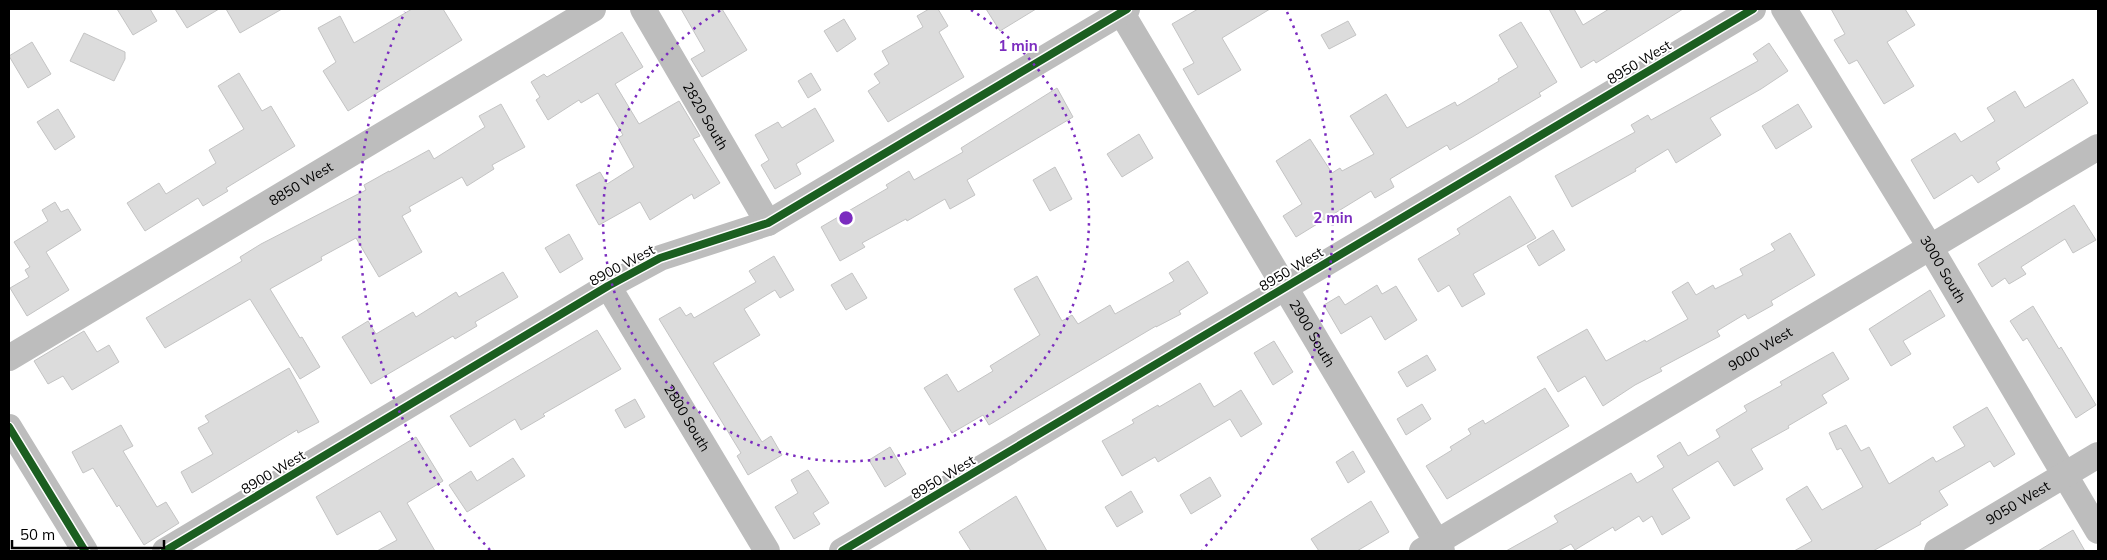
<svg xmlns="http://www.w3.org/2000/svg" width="2107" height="560" font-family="Mulish,sans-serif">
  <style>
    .building { fill: #dcdcdc; stroke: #c4c4c4 }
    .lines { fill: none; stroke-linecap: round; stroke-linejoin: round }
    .minor { stroke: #bdbdbd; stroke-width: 26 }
    .cycleway-casing { stroke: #fff; stroke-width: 11 }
    .cycleway { stroke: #1b5e20; stroke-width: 8 }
    .ring { fill: none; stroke: #7b2cbf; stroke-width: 2.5; stroke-dasharray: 2.5 5 }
    .labels { text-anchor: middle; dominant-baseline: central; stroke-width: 4; stroke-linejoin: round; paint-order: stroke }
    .street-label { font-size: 14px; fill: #000; stroke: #fff }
    .centre { fill: #7b2cbf; stroke: #fff; stroke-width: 2.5 }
    .ring-label { font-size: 15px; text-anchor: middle; font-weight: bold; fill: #7b2cbf; stroke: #fff; stroke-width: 4; stroke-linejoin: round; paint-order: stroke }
  </style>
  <rect width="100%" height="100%" fill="#fff"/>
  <path class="building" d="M 117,9 L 150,9 L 157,21 L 133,35 Z
    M 175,9 L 219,9 L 187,28 Z
    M 226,9 L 282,9 L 240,33 Z
    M 412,9 L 443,9 L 462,40 L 348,111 L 323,71 L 336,62 L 318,28 L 340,16 L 354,43 Z
    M 681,9 L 722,9 L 747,50 L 702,77 L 691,59 L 705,51 Z
    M 929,9 L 938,9 L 948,26 L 939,32 L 964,77 L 888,122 L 868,91 L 880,83 L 874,74 L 889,64 L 882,51 L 923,27 L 917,16 Z
    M 986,9 L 1036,9 L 1000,31 Z
    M 1198,9 L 1270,9 L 1222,38 L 1241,70 L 1198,95 L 1183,69 L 1194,63 L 1172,24 Z
    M 1549,9 L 1574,9 L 1583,25 L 1609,9 L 1683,9 L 1596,63 L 1594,60 L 1581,68 Z
    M 1831,9 L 1905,9 L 1915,25 L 1887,42 L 1914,86 L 1884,104 L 1857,60 L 1849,64 L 1834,40 L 1845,34 Z
    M 844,19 L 856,39 L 837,52 L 824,31 Z
    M 1348,21 L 1356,35 L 1329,49 L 1321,35 Z
    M 1521,22 L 1557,82 L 1539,93 L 1541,96 L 1474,136 L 1450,150 L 1447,145 L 1390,179 L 1394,187 L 1375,198 L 1371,191 L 1296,237 L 1283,216 L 1302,204 L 1276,161 L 1310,139 L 1332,173 L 1340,168 L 1342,171 L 1374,154 L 1350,116 L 1386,94 L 1407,128 L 1455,102 L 1457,106 L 1499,81 L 1498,79 L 1518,67 L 1499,35 Z
    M 622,32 L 643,67 L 615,84 L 639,124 L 679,101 L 700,136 L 693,139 L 720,183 L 694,199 L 692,194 L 650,220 L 640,202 L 599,225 L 576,185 L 600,172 L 607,184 L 634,167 L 618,138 L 623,135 L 598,93 L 581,103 L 579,100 L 548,120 L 536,100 L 540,97 L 531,82 L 544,74 L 547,77 Z
    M 84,33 L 125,52 L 125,59 L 114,81 L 70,61 Z
    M 32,42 L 51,74 L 28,88 L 9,56 Z
    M 1769,43 L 1788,71 L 1761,89 L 1710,118 L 1721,135 L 1676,163 L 1668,149 L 1635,169 L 1636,171 L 1572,207 L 1555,176 L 1635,132 L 1631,125 L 1648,115 L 1651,120 L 1758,61 L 1753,54 Z
    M 239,73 L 262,111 L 271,106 L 295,146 L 226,188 L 228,191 L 203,206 L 198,198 L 145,231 L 127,203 L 159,183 L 166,194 L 216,163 L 209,150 L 244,129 L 218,86 Z
    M 811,73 L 821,90 L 808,98 L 798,81 Z
    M 2073,79 L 2088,103 L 1996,162 L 2000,169 L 1978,183 L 1972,175 L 1934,199 L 1911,160 L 1955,133 L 1961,142 L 1995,121 L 1987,108 L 2015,91 L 2025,108 Z
    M 1057,88 L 1073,117 L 967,180 L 975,195 L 950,209 L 945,199 L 907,221 L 906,219 L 862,243 L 865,247 L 840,261 L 821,227 L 888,188 L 886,185 L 909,171 L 914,180 L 963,152 L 961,148 Z
    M 501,104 L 525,147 L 492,165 L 494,169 L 467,186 L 462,177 L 409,207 L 411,211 L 402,216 L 422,252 L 379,277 L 356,238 L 321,257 L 322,260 L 270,289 L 300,338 L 302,337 L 320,367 L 300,379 L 250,299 L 165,348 L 146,318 L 242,261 L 240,257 L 261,244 L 366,190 L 364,185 L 389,171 L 389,172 L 429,150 L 434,159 L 485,127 L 479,116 Z
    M 1798,104 L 1812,127 L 1776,149 L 1762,126 Z
    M 815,108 L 834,141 L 796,164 L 801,174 L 775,189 L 761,165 L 769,160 L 755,135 L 778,122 L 782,128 Z
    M 58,109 L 75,137 L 55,150 L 37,122 Z
    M 1139,134 L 1153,158 L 1122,177 L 1107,154 Z
    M 1055,167 L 1072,199 L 1050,211 L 1033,180 Z
    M 1510,196 L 1536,238 L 1473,274 L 1485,294 L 1462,307 L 1449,285 L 1438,292 L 1418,259 L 1460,234 L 1457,229 Z
    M 55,202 L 61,212 L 68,209 L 81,230 L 46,252 L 69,290 L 27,316 L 10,288 L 29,277 L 25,270 L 30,267 L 14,242 L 48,221 L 42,210 Z
    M 2074,205 L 2096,240 L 2073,253 L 2065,239 L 2021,267 L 2026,274 L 2009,284 L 2005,278 L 1992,287 L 1978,264 Z
    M 1553,230 L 1565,250 L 1539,266 L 1527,246 Z
    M 1790,233 L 1815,275 L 1771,301 L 1773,305 L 1748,319 L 1745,314 L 1717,331 L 1720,336 L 1660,368 L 1662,371 L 1635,385 L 1603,406 L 1585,376 L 1558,392 L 1537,357 L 1587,329 L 1606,361 L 1645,340 L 1646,342 L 1688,319 L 1672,292 L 1688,282 L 1696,295 L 1713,285 L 1715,289 L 1743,275 L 1740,269 L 1775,250 L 1771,244 Z
    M 569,234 L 583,259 L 560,273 L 545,248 Z
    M 774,256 L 794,290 L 780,298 L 775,290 L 744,309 L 760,335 L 713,363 L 762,442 L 771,436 L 782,455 L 748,475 L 737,456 L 741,453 L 659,319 L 680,307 L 686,316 L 691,313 L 694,318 L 756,282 L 749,271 Z
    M 1188,261 L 1208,293 L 1179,311 L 1181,314 L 1156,327 L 1156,326 L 989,425 L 983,415 L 952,433 L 924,388 L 947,374 L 958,392 L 993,371 L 990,366 L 1040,335 L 1014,289 L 1037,276 L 1062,321 L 1072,315 L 1078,324 L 1110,305 L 1115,314 L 1174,281 L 1169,273 Z
    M 503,272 L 518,297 L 475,322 L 477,326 L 455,339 L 453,336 L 371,384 L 342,337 L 368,321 L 376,334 L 413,312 L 416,317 L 456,292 L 459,297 Z
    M 852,273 L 867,298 L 846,310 L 831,285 Z
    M 1377,285 L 1382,294 L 1396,286 L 1417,320 L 1385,340 L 1371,316 L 1341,334 L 1324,305 L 1339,296 L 1345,305 Z
    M 1930,290 L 1945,316 L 1903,341 L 1911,354 L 1891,366 L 1869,329 Z
    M 2033,306 L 2059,349 L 2061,347 L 2096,405 L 2076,418 L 2027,338 L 2023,341 L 2010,321 Z
    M 597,330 L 621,369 L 543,414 L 545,416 L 521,430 L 515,419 L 470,447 L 450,416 Z
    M 84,331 L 97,352 L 109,345 L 119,362 L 72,390 L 63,376 L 48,384 L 34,361 Z
    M 1274,341 L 1293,372 L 1273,385 L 1254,353 Z
    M 1833,352 L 1849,379 L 1822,395 L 1827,403 L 1788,426 L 1789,428 L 1751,449 L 1763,469 L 1734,486 L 1718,461 L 1672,489 L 1690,518 L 1662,535 L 1652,516 L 1643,522 L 1639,516 L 1615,531 L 1613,527 L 1575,550 L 1571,544 L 1558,551 L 1506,551 L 1558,522 L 1554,516 L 1631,473 L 1637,483 L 1664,467 L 1657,456 L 1680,442 L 1688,456 L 1720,437 L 1716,430 L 1747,411 L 1744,406 L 1782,385 L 1780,382 Z
    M 1427,355 L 1436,370 L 1407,387 L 1398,372 Z
    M 289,368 L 319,422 L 298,433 L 297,430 L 192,493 L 181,472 L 213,454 L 198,428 L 209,422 L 205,416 Z
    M 1200,383 L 1214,407 L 1241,390 L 1262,424 L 1241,437 L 1230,419 L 1158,462 L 1155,457 L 1122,476 L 1102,441 L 1134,423 L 1132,420 L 1158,405 L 1159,407 Z
    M 1545,388 L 1569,426 L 1447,499 L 1426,466 L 1452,450 L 1450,447 L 1471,434 L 1468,429 L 1483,420 L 1485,424 Z
    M 635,399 L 645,417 L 625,428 L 615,410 Z
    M 1422,404 L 1431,419 L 1406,435 L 1397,419 Z
    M 1987,407 L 2015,454 L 1994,467 L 1990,461 L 1939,491 L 1948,505 L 1920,522 L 1921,524 L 1873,551 L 1794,551 L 1812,541 L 1786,499 L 1807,486 L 1822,510 L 1863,487 L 1841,448 L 1837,450 L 1829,433 L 1846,425 L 1861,451 L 1869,447 L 1889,484 L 1933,457 L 1936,462 L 1965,446 L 1953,427 Z
    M 121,425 L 133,446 L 123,451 L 157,507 L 166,502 L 179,523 L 144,545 L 119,505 L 117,507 L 93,468 L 83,473 L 72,452 Z
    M 416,437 L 443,481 L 407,503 L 435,551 L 377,551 L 397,540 L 380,511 L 337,535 L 316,497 Z
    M 890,447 L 906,474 L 885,487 L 869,460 Z
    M 1353,451 L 1365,472 L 1348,483 L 1336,462 Z
    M 513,458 L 525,476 L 467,512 L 449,485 L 471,471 L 477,481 Z
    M 808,470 L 829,503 L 813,513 L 820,524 L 794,539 L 775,507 L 798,493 L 791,480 Z
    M 1210,477 L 1221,496 L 1191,514 L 1180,495 Z
    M 1131,491 L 1143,512 L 1117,527 L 1105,507 Z
    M 1016,496 L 1047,551 L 971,551 L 959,532 Z
    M 1371,501 L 1389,532 L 1357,551 L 1319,551 L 1311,539 Z
    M 2073,530 L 2085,551 L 2038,551 Z"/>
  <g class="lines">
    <g class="minor">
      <path id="s1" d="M 643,9 L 768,223"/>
      <path id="s2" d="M 1784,9 L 1930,247 L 2098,531"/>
      <path id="s3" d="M 1121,12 L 1442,551"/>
      <path id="s4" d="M 608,286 L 767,551"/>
      <path id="s5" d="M 9,358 L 593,9"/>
      <path d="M 9,427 L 85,551"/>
      <path d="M 165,551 L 608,286 L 660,258 L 768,223 L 1127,9"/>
      <path d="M 842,551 L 1753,9"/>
      <path id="s6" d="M 1422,551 L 2098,147"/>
      <path id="s7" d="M 1937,551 L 2098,455"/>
    </g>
    <g class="cycleway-casing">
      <path id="cycleway" d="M 9,427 L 85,551
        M 165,551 L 608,286 L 660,258 L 768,223 L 1127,9
        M 842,551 L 1753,9"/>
    </g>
    <use href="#cycleway" class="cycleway"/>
  </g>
  <g class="ring">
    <path d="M971 10A243 243 0 1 1 721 10"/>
    <path d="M490 550A487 487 0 0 1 405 12M1287 12A487 487 0 0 1 1202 550"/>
  </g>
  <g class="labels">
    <g class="street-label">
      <text transform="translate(1639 62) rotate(-31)">8950 West</text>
      <text stroke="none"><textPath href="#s1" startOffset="124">2820 South</textPath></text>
      <text stroke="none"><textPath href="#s5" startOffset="340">8850 West</textPath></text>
      <text transform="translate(622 265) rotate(-28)">8900 West</text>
      <text transform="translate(1291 269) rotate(-31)">8950 West</text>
      <text stroke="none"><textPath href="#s2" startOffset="305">3000 South</textPath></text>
      <text stroke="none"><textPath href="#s3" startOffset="374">2900 South</textPath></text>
      <text stroke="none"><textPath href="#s6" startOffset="394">9000 West</textPath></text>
      <text stroke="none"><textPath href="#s4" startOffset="154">2800 South</textPath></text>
      <text transform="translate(273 472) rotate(-31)">8900 West</text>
      <text transform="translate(943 477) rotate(-31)">8950 West</text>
      <text stroke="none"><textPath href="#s7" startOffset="94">9050 West</textPath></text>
    </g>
  </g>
  <circle cx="846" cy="218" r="8" class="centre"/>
  <g class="ring-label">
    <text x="1018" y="51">1 min</text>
    <text x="1333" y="223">2 min</text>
  </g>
  <rect width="2107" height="560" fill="none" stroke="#000000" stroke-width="20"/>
  <path d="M12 540v8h152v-8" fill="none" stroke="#000000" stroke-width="2.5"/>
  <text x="20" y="540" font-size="15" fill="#000000" stroke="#ffffff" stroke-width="4" paint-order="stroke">50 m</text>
</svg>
